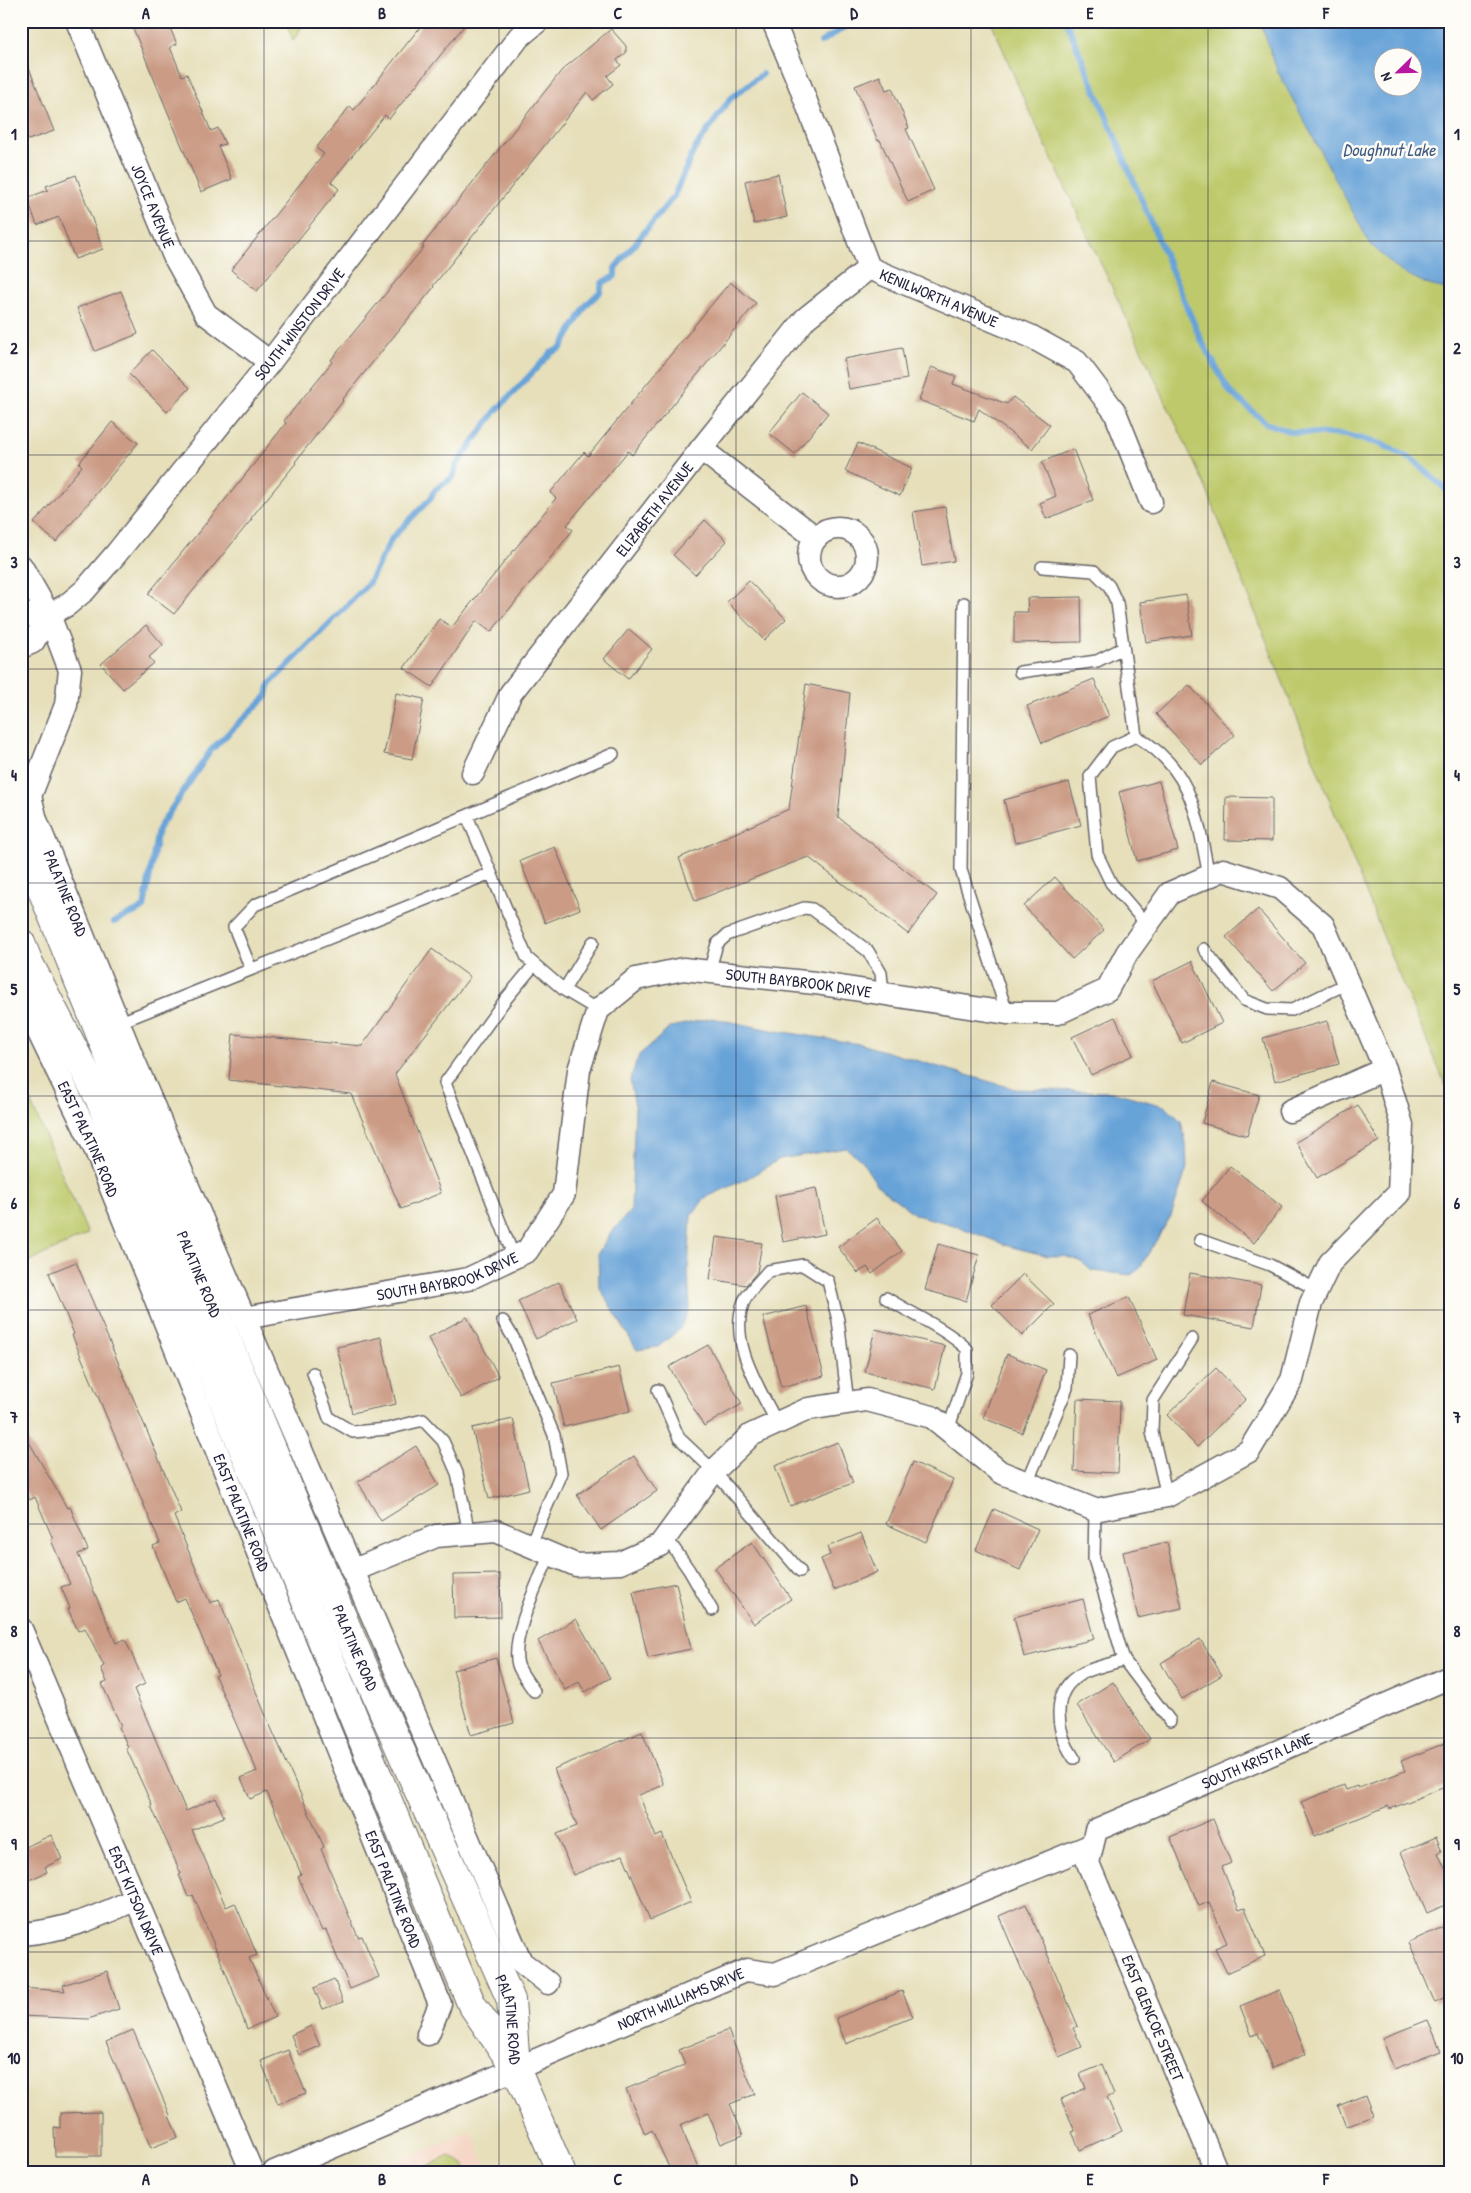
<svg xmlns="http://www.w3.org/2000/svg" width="1471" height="2193" font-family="'Patrick Hand',sans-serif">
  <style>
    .built { fill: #f5d3c2 }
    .green { fill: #bdc96b; stroke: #707653; fill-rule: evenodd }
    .water { fill: #68a3d8; stroke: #45628a; fill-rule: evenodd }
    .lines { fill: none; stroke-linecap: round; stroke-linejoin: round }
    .stream { stroke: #68a3d8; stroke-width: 6 }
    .building { fill: #cb9b85 }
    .lane-casing { stroke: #676467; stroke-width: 14 }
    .street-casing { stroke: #676467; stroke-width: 25 }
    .primary-casing { stroke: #676467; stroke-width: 30 }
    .lane { stroke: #fff; stroke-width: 11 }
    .street { stroke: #fff; stroke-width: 22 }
    .primary { stroke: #fff; stroke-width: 28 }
    .grid { fill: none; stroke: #22223b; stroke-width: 1; stroke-opacity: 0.55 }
    .labels { text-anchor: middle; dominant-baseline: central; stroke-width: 5; stroke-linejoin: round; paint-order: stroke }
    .street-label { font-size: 16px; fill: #22223b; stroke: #fdfcf7 }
    .water-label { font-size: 18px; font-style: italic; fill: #425c82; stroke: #fdfcf7 }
    .neatline { fill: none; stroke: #22223b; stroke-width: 2 }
    .grid-label { font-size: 16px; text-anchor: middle; font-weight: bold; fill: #22223b }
  </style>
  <rect width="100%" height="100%" fill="#fdfcf7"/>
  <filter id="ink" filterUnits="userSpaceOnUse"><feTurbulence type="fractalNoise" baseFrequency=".02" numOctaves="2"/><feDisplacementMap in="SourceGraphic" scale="10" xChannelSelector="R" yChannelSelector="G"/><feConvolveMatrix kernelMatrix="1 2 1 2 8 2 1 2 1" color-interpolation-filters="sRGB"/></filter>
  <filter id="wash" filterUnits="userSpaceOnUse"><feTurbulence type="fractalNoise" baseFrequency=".0096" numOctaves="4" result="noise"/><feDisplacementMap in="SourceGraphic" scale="20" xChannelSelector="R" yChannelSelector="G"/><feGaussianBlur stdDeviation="1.12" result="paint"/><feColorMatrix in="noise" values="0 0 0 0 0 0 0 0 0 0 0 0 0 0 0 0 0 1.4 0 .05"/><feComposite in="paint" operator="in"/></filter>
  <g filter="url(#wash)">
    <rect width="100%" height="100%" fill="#e6dfba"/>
    <path class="built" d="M 471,2131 L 488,2172 L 374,2172 Z"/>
    <path class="green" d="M 285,21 L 305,21 L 293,41 Z
      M 991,21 L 1450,21 L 1450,1095 L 1395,966 L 1206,488 L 1023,97 ZM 1384,58 L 1414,58 L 1414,88 L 1384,88 Z
      M 21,1080 L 88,1234 L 21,1265 Z
      M 449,2156 L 464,2164 L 468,2172 L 415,2172 Z"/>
    <path class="water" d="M 1260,21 L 1450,21 L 1450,290 L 1429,285 L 1400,271 L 1370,244 L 1277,70 ZM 1384,58 L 1414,58 L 1414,88 L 1384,88 Z
      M 712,1018 L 771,1030 L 860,1044 L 1015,1089 L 1115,1092 L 1167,1107 L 1181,1121 L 1186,1143 L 1187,1168 L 1171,1216 L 1139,1269 L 1131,1275 L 1092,1271 L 1080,1261 L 1064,1256 L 1048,1256 L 1008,1246 L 954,1225 L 916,1215 L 878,1186 L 861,1160 L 846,1148 L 780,1159 L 748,1178 L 705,1198 L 691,1216 L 688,1270 L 690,1307 L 680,1329 L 658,1347 L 637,1350 L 599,1287 L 598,1253 L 610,1234 L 631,1210 L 635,1106 L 630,1080 L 639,1055 L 671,1027 Z"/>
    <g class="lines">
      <path class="stream" d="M 1066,21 L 1201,340 L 1229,391 L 1266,423 L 1291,432 L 1346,435 L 1381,444 L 1413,460 L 1450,493
        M 821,42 L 855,21
        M 114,922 L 144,908 L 158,829 L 211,750 L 267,696 L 269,685 L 368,584 L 392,538 L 431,498 L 435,490 L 453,477 L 456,466 L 495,412 L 551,353 L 561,348 L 587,304 L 600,292 L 602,283 L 615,276 L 615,268 L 674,196 L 694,150 L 730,99 L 762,74"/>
    </g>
    <g id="blocks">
      <path class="building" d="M 130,21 L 167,21 L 177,44 L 170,47 L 182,76 L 187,74 L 211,131 L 218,128 L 225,144 L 218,146 L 232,179 L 201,192 Z
        M 425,21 L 468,21 L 389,119 L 385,115 L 331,182 L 339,189 L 257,291 L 231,270 L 324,154 L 316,148 L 350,106 L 354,110 Z
        M 611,29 L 626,46 L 626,53 L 617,60 L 621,65 L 607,76 L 613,84 L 593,100 L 587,92 L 433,286 L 434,287 L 342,400 L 343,401 L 295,462 L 296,463 L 251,518 L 252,519 L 174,614 L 148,594 L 238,484 L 286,423 L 284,421 L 332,362 L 331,360 L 424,247 L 422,246 L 562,70 Z
        M 21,48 L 54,131 L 28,140 L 21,121 Z
        M 880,76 L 886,90 L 892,88 L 909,128 L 906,129 L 934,190 L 908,202 L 880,140 L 878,141 L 855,86 Z
        M 778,174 L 787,217 L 754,224 L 745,181 Z
        M 76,175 L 103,249 L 75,259 L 59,217 L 37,225 L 27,198 L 48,190 L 46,186 Z
        M 730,282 L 756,303 L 632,455 L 628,451 L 567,525 L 573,530 L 491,632 L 476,621 L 432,687 L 404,668 L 439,619 L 452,627 L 556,498 L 550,493 L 584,452 L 588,456 Z
        M 121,291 L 138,334 L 95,351 L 77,308 Z
        M 902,348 L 907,379 L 849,389 L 844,359 Z
        M 152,350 L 190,388 L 167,412 L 129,374 Z
        M 931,367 L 956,376 L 953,384 L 1007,404 L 1013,397 L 1050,425 L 1032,449 L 979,409 L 974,421 L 919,400 Z
        M 802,392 L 828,413 L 795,454 L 769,433 Z
        M 112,422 L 138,443 L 56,542 L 34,523 L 82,466 L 79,463 Z
        M 858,443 L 912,468 L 900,496 L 845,471 Z
        M 1073,449 L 1093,500 L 1046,519 L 1040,503 L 1056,496 L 1042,462 Z
        M 945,507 L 954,561 L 922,566 L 913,512 Z
        M 705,520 L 727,541 L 695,575 L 673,555 Z
        M 749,581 L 786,619 L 764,640 L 727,602 Z
        M 1186,595 L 1192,635 L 1146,642 L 1140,602 Z
        M 1081,597 L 1082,642 L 1014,643 L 1014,612 L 1028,612 L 1027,598 Z
        M 146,625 L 163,645 L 149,657 L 154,663 L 123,689 L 101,664 Z
        M 629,629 L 652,649 L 628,679 L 604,659 Z
        M 1094,679 L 1109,716 L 1042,743 L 1027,706 Z
        M 806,684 L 850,693 L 838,817 L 937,895 L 908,934 L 808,857 L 695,901 L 679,858 L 789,809 Z
        M 1189,685 L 1235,735 L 1202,765 L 1156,714 Z
        M 396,693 L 424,699 L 412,759 L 384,754 Z
        M 1159,781 L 1178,850 L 1137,861 L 1119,792 Z
        M 1069,782 L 1081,825 L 1015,843 L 1004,800 Z
        M 1226,797 L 1272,798 L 1272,841 L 1225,840 Z
        M 555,847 L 580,909 L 545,923 L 520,861 Z
        M 1055,877 L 1104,930 L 1072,959 L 1024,906 Z
        M 1258,909 L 1305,963 L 1273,991 L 1226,937 Z
        M 432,949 L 470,977 L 395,1074 L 441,1193 L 401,1209 L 351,1094 L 229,1080 L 233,1034 L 362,1046 Z
        M 1192,961 L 1222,1023 L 1182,1043 L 1152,981 Z
        M 1115,1017 L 1133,1055 L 1091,1075 L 1072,1037 Z
        M 1327,1021 L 1339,1064 L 1275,1081 L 1263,1038 Z
        M 1213,1082 L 1259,1095 L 1247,1136 L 1202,1123 Z
        M 1358,1105 L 1379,1141 L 1317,1178 L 1296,1142 Z
        M 1230,1166 L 1282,1207 L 1254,1243 L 1202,1201 Z
        M 816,1188 L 825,1234 L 783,1242 L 775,1196 Z
        M 877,1218 L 902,1251 L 872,1274 L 867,1267 L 858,1273 L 838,1247 Z
        M 716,1237 L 762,1243 L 757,1272 L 746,1285 L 710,1279 Z
        M 938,1244 L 979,1255 L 966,1301 L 925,1290 Z
        M 76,1262 L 181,1512 L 174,1516 L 210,1603 L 219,1599 L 265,1714 L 324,1847 L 321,1849 L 358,1937 L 362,1936 L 379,1977 L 350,1989 L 326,1930 L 322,1931 L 298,1876 L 301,1874 L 267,1792 L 250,1799 L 241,1778 L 257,1771 L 215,1676 L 218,1675 L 185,1598 L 176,1602 L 153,1546 L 160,1543 L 72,1335 L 74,1334 L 49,1273 Z
        M 1190,1273 L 1261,1285 L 1254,1327 L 1183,1315 Z
        M 1023,1274 L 1054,1304 L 1022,1336 L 992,1305 Z
        M 559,1282 L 577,1319 L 536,1339 L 518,1301 Z
        M 1129,1297 L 1157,1360 L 1116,1378 L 1088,1315 Z
        M 806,1306 L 824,1376 L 781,1387 L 763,1317 Z
        M 467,1317 L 499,1377 L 461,1398 L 428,1338 Z
        M 875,1329 L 945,1346 L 935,1389 L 865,1372 Z
        M 381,1337 L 396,1404 L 352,1413 L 337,1347 Z
        M 708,1345 L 742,1404 L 704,1426 L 669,1367 Z
        M 1007,1354 L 1046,1370 L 1022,1433 L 983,1418 Z
        M 619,1367 L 630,1411 L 564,1427 L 553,1383 Z
        M 1216,1368 L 1246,1399 L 1197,1447 L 1167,1415 Z
        M 1077,1399 L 1120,1401 L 1118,1473 L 1074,1471 Z
        M 513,1419 L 529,1489 L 489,1499 L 472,1428 Z
        M 21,1428 L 67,1508 L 70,1507 L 88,1550 L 78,1554 L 116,1643 L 125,1639 L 145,1684 L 134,1689 L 186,1811 L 216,1798 L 224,1817 L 192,1830 L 226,1907 L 235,1903 L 257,1955 L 249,1958 L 275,2017 L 247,2029 L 231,1985 L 193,1895 L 188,1897 L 179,1875 L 181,1874 L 151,1806 L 152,1805 L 126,1748 L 128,1747 L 119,1727 L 121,1726 L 102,1684 L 107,1682 L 101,1668 L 104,1666 L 85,1628 L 78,1631 L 68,1609 L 70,1608 L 61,1587 L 70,1584 L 51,1540 L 53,1539 L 35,1497 L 30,1500 L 21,1484 Z
        M 838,1442 L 853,1483 L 790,1506 L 775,1466 Z
        M 416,1446 L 439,1485 L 381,1521 L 358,1482 Z
        M 634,1456 L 657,1491 L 601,1530 L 577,1495 Z
        M 913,1462 L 953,1480 L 926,1542 L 886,1524 Z
        M 994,1509 L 1038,1529 L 1020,1570 L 976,1550 Z
        M 861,1533 L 877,1572 L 834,1590 L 821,1559 L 830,1555 L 827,1547 Z
        M 752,1542 L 791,1599 L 754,1624 L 715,1568 Z
        M 1167,1542 L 1182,1608 L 1138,1618 L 1123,1552 Z
        M 500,1574 L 501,1617 L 454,1618 L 453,1575 Z
        M 676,1583 L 691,1649 L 648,1658 L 633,1592 Z
        M 1083,1599 L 1094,1639 L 1024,1657 L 1014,1617 Z
        M 576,1619 L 610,1678 L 585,1692 L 579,1682 L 565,1690 L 538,1641 Z
        M 1200,1639 L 1222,1675 L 1182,1699 L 1161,1663 Z
        M 496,1658 L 514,1723 L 471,1735 L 453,1670 Z
        M 1113,1682 L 1150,1739 L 1114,1762 L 1077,1705 Z
        M 642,1732 L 664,1785 L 639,1795 L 656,1837 L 662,1834 L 691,1902 L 650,1920 L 623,1855 L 573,1875 L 557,1834 L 577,1826 L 554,1769 Z
        M 1450,1741 L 1450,1785 L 1390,1809 L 1388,1806 L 1315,1836 L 1301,1802 L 1344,1785 L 1346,1790 L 1357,1786 L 1358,1788 L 1405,1771 L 1401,1761 Z
        M 1213,1819 L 1231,1863 L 1222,1867 L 1239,1910 L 1245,1908 L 1265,1956 L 1227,1973 L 1215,1948 L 1227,1943 L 1209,1902 L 1199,1906 L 1170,1837 Z
        M 51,1835 L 62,1859 L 45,1867 L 47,1872 L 29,1880 L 21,1863 L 21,1849 Z
        M 1436,1837 L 1442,1851 L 1438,1853 L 1450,1879 L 1450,1903 L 1427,1913 L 1401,1852 Z
        M 1026,1904 L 1078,2026 L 1073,2028 L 1082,2047 L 1059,2057 L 999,1916 Z
        M 1443,1927 L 1450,1943 L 1450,1996 L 1435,2003 L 1409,1942 Z
        M 107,1971 L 119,2009 L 88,2019 L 21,2016 L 21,1988 L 65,1991 L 63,1985 Z
        M 334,1979 L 343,2002 L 323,2009 L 314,1988 Z
        M 1280,1990 L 1306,2054 L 1272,2068 L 1258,2033 L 1252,2036 L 1240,2006 Z
        M 902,1991 L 913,2017 L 846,2044 L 836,2018 Z
        M 1428,2020 L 1441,2051 L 1394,2069 L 1382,2038 Z
        M 311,2026 L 320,2046 L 299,2055 L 291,2035 Z
        M 133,2030 L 170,2115 L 169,2116 L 178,2137 L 151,2148 L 106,2042 Z
        M 728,2030 L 755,2094 L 730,2104 L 743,2135 L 721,2144 L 708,2113 L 680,2125 L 700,2172 L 671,2172 L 652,2130 L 645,2134 L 626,2089 L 685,2065 L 679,2050 Z
        M 288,2050 L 306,2093 L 278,2104 L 261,2061 Z
        M 1102,2065 L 1114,2094 L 1107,2098 L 1122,2131 L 1080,2150 L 1072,2132 L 1075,2131 L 1061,2099 L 1086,2088 L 1080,2074 Z
        M 1365,2095 L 1373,2116 L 1346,2127 L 1338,2106 Z
        M 101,2112 L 101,2156 L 55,2156 L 54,2127 L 60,2128 L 60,2113 Z"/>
    </g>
  </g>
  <g filter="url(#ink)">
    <use href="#blocks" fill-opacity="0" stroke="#676467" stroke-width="1"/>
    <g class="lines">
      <g class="lane-casing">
        <path id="lane" d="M 1042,567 L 1094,571 L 1109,586 L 1117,603 L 1136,736
          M 964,603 L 961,870 L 1007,1013
          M 1020,672 L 1097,661 L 1123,648
          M 467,816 L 527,958 L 564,990 L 598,1010
          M 1147,925 L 1111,883 L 1097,854 L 1090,776 L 1112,747 L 1136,736 C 1194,770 1197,817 1209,876
          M 1204,949 L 1244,1000 L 1267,1009 L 1292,1010 L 1348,983
          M 251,969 L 234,927 L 255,905 L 613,754
          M 709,972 L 717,944 L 727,935 L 804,908 L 812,909 L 868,951 L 881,973 L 883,994
          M 564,990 L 593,942
          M 118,1023 L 491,873
          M 1200,1240 L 1270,1265 L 1317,1290
          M 514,1257 L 445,1083 L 505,1000 L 534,965
          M 886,1298 C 912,1314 946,1329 967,1349 L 967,1373 L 948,1430
          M 503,1321 L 514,1339 L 554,1435 L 561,1473 L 530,1546
          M 313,1373 L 329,1418 L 353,1432 L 387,1429 L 423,1420 L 443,1441 L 457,1473 L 469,1534
          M 658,1390 L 679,1438 L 714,1471 L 800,1571
          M 777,1423 C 759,1387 728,1342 744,1301 C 749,1290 761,1280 768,1271 L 803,1265 L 828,1281 L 838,1320 L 848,1403
          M 1027,1483 L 1067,1388 L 1069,1355
          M 1167,1496 L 1152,1432 L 1153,1400 L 1192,1339
          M 1095,1510 L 1094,1559 L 1124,1660 L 1170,1721
          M 666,1537 L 689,1570 L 712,1610
          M 534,1691 C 529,1683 521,1674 518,1665 C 510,1637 539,1581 550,1554
          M 1074,1758 C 1056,1732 1049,1690 1083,1673 C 1095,1667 1110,1664 1124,1660"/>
      </g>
      <g class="street-casing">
        <g id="street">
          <path id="s1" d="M 77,21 L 174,256 L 206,314 L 270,362"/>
          <path id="s2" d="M 773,21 L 799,83 L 869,268 L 1030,336 L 1077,362 L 1115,412 L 1151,502"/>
          <path d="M 701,449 L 816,538"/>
          <circle cx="838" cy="557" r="29"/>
          <path id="s3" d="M 21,566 L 49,615 L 70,670 L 66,705 L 30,796 L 36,820 L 134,1061 L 521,1962 L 548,1983"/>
          <path d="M 21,615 L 49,615"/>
          <path id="s4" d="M 21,647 L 33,642 L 49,615 L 67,605 L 85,590 L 116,554 L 270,362 L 519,37 L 538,21"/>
          <path id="s5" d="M 473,773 L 511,693 L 701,449 L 806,318 L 869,268"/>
          <path id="s6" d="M 21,996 L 96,1151 L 440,2004 L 428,2034"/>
          <path d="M 1290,1111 L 1385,1069"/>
          <path id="s7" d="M 244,1318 L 468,1279 L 527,1251 L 564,1194 L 579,1070 L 598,1010 L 636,979 L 683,969 L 815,983 L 1007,1013 L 1058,1013 L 1107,990 L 1127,953 L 1170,893 L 1223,870 L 1280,888 L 1323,925 L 1385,1069 L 1402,1125 L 1399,1193 L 1330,1263 L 1311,1303 L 1292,1380 L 1249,1451 L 1167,1496 L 1095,1510 L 1000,1472 L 932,1417 L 867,1400 L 808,1409 L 751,1435 L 714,1471 L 660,1545 L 620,1563 L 576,1565 L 496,1531 L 436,1536 L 352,1571"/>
          <path id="s8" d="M 21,1629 L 252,2172"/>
          <path d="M 21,1934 C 65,1931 97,1917 136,1899"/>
          <path id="s9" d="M 274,2172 L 747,1970 L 775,1974 L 1092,1845"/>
          <path id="s10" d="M 1217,2172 L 1088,1863 L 1096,1830 L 1450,1677"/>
        </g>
      </g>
      <g class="primary-casing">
        <g id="primary">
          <path id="s11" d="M 21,838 L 119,1081 L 351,1638 L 511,2000 L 516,2067"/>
          <path d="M 21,943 L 29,963 L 99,1098 L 471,2003 L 516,2069 L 561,2172"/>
        </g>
      </g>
      <use href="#lane" class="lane"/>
      <use href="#street" class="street"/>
      <use href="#primary" class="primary"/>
    </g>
  </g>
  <path class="grid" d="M 264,21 L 264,2172M 499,21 L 499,2172M 736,21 L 736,2172M 971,21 L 971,2172M 1208,21 L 1208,2172M 21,241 L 1450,241M 21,455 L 1450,455M 21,669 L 1450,669M 21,883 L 1450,883M 21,1096 L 1450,1096M 21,1310 L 1450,1310M 21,1524 L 1450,1524M 21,1738 L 1450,1738M 21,1952 L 1450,1952"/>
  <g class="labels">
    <g class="street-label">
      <text stroke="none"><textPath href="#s1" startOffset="200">JOYCE AVENUE</textPath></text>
      <text stroke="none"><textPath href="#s2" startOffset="341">KENILWORTH AVENUE</textPath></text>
      <text stroke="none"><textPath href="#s4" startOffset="430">SOUTH WINSTON DRIVE</textPath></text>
      <text stroke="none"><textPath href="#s5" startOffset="322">ELIZABETH AVENUE</textPath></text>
      <text stroke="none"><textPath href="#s3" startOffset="352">PALATINE ROAD</textPath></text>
      <text stroke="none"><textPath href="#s7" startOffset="762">SOUTH BAYBROOK DRIVE</textPath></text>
      <text stroke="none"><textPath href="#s6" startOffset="158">EAST PALATINE ROAD</textPath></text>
      <text stroke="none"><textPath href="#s11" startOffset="471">PALATINE ROAD</textPath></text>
      <text stroke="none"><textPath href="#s7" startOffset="208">SOUTH BAYBROOK DRIVE</textPath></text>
      <text stroke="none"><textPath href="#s6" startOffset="562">EAST PALATINE ROAD</textPath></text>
      <text stroke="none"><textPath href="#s11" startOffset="876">PALATINE ROAD</textPath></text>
      <text stroke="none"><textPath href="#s10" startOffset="544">SOUTH KRISTA LANE</textPath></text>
      <text stroke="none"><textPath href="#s6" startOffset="968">EAST PALATINE ROAD</textPath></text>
      <text stroke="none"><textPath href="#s8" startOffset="295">EAST KITSON DRIVE</textPath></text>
      <text stroke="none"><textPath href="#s9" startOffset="442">NORTH WILLIAMS DRIVE</textPath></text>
      <text stroke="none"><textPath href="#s11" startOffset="1280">PALATINE ROAD</textPath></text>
      <text transform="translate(1153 2018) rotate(67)">EAST GLENCOE STREET</text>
    </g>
    <g class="water-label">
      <text x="1389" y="149">Doughnut Lake</text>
    </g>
  </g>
  <rect width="1471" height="2193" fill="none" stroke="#fdfcf7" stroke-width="55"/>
  <g transform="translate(1398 72) rotate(247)"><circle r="24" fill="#fdfcf7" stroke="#a5a5ac"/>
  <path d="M0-4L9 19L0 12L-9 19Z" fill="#b5179e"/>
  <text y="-8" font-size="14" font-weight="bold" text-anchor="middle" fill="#22223b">N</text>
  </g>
  <rect x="28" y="28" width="1416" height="2138" class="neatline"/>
  <g class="grid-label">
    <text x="146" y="19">A</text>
    <text x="382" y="19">B</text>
    <text x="618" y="19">C</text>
    <text x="854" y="19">D</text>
    <text x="1090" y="19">E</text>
    <text x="1326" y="19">F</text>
    <text x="14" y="140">1</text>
    <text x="1457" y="140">1</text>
    <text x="14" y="354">2</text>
    <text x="1457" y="354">2</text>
    <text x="14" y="568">3</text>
    <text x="1457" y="568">3</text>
    <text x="14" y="781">4</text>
    <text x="1457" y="781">4</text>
    <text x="14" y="995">5</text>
    <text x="1457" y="995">5</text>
    <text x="14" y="1209">6</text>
    <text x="1457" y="1209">6</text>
    <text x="14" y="1423">7</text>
    <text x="1457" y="1423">7</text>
    <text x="14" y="1637">8</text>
    <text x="1457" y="1637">8</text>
    <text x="14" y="1850">9</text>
    <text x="1457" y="1850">9</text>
    <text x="14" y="2064">10</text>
    <text x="1457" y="2064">10</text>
    <text x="146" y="2185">A</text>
    <text x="382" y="2185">B</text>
    <text x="618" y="2185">C</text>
    <text x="854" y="2185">D</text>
    <text x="1090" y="2185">E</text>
    <text x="1326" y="2185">F</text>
  </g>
</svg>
